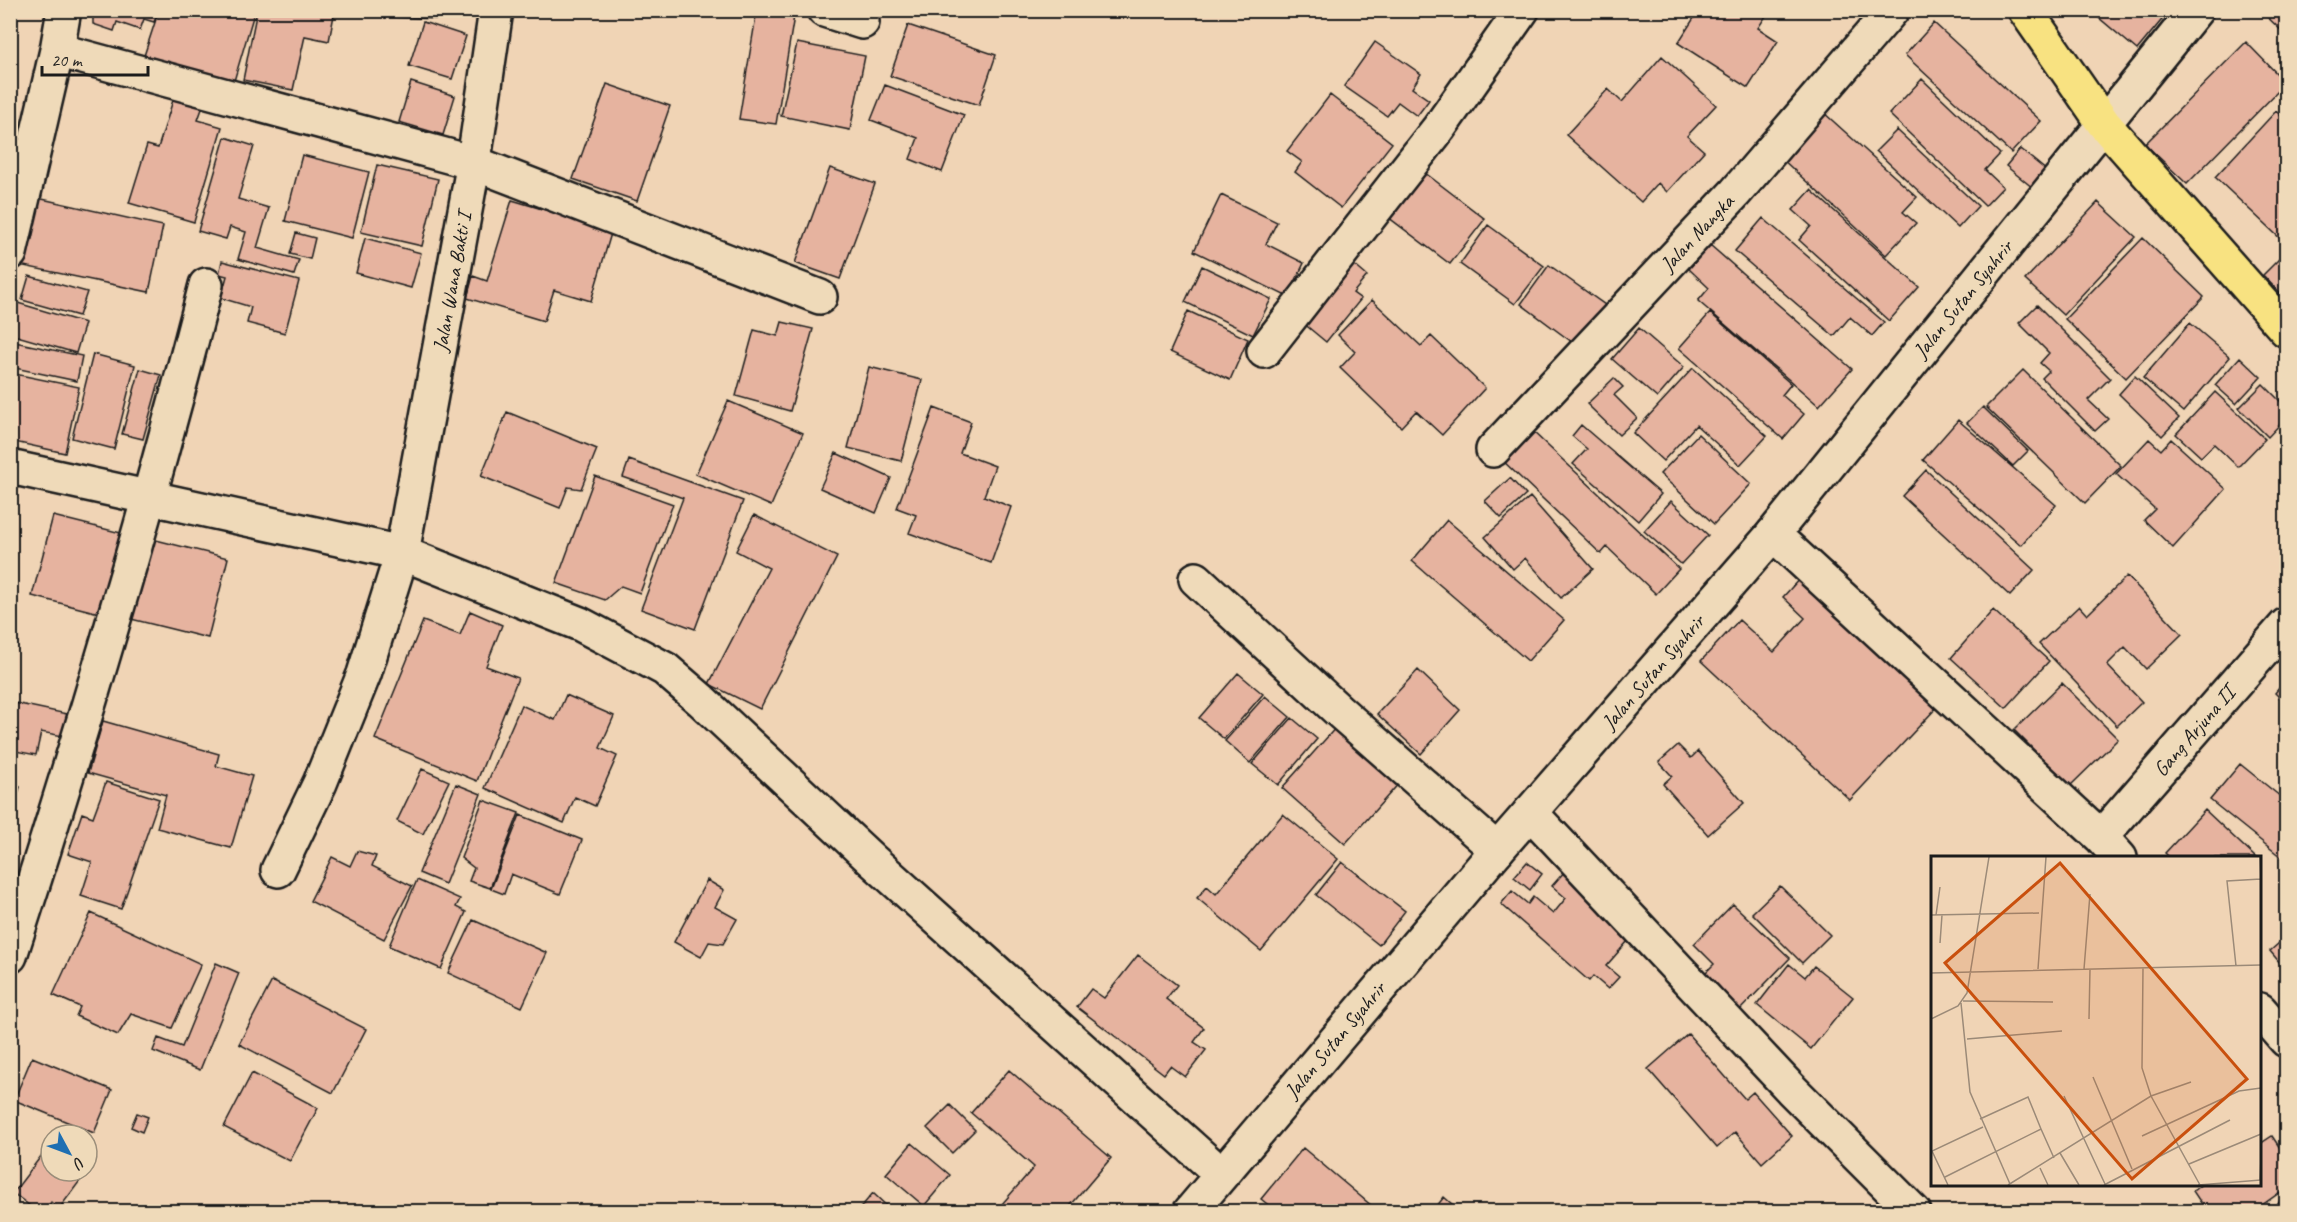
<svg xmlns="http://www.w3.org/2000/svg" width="2297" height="1222" font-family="Caveat,sans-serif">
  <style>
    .building { fill: #e6b39f; stroke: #1c1c1c; stroke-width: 1.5 }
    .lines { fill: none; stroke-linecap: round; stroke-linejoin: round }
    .street-casing { stroke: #1c1c1c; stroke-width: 38 }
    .secondary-casing { stroke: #1c1c1c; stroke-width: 38 }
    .primary-casing { stroke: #1c1c1c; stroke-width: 38 }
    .street { stroke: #efdab9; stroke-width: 33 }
    .secondary { stroke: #efdab9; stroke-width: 33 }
    .primary { stroke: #f8e281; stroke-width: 33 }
    .labels { text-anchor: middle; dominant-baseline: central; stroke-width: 4.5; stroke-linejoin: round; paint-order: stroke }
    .street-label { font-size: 21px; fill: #1c1c1c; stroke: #efdab9 }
    .inset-road { fill: none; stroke: #9b8a78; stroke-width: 1.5 }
    .view { fill: #c9500e; fill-opacity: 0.15; stroke: #c9500e; stroke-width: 3 }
    .inset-edge { fill: none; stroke: #1c1c1c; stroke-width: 3 }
  </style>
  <rect width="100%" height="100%" fill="#f0d4b5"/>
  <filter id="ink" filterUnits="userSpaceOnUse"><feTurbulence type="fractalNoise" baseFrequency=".0167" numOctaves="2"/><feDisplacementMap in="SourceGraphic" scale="12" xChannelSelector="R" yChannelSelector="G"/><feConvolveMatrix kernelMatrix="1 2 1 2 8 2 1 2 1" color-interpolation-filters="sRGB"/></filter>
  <g filter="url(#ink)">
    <path class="building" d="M 10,10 L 17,10 L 11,30 L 10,30 Z
      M 77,10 L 158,10 L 154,22 L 144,19 L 140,30 L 117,22 L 114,31 L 93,24 L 93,15 Z
      M 159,10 L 255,10 L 234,81 L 142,62 Z
      M 257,10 L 335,10 L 329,41 L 305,36 L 293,90 L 243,80 Z
      M 389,10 L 442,10 L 441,19 L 389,17 Z
      M 757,10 L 794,16 L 776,124 L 739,119 Z
      M 1699,10 L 1758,10 L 1766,16 L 1758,28 L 1778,41 L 1748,88 L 1678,43 Z
      M 2103,10 L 2170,10 L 2137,50 L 2098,17 Z
      M 2260,10 L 2286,10 L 2286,35 Z
      M 423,22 L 466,36 L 452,79 L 409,66 Z
      M 1934,23 L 2041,121 L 2011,153 L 1905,55 Z
      M 908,25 L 996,55 L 979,105 L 890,76 Z
      M 1375,42 L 1421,74 L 1412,88 L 1429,100 L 1417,116 L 1398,102 L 1387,116 L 1344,86 Z
      M 2246,42 L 2286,83 L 2187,184 L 2145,144 Z
      M 797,43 L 865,56 L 850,130 L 781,116 Z
      M 1662,56 L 1716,105 L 1687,136 L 1704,151 L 1667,192 L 1658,183 L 1641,202 L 1566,135 L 1608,89 L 1622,102 Z
      M 1922,79 L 2000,154 L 1985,170 L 2003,187 L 1985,206 L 1889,114 Z
      M 411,82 L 455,96 L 443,135 L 399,122 Z
      M 607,84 L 670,106 L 637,201 L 573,179 Z
      M 885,85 L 964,115 L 942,172 L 910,159 L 918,138 L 871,120 Z
      M 1330,95 L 1392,143 L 1341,208 L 1295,172 L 1302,162 L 1287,151 Z
      M 174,97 L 203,106 L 198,120 L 222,127 L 194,222 L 129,203 L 147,145 L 158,148 Z
      M 2276,111 L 2286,121 L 2286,244 L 2215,177 Z
      M 1823,112 L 1917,197 L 1903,212 L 1916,223 L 1886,255 L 1781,158 Z
      M 1897,130 L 1978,206 L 1958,228 L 1876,151 Z
      M 225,137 L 254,146 L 238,199 L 269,208 L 257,248 L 299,260 L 294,275 L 238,259 L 246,232 L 230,227 L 226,239 L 198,231 Z
      M 2020,149 L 2047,171 L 2033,188 L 2006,166 Z
      M 302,155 L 369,172 L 352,238 L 285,221 Z
      M 377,165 L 438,179 L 422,246 L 361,232 Z
      M 830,168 L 875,184 L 840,279 L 795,263 Z
      M 1420,169 L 1485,219 L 1450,264 L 1384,214 Z
      M 1811,190 L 1919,287 L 1889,321 L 1799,240 L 1811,226 L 1793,210 Z
      M 1221,195 L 1277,222 L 1266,244 L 1304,263 L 1288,297 L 1194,251 Z
      M 33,197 L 163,226 L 149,292 L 19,265 Z
      M 512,200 L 612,230 L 591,301 L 554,290 L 544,321 L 467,298 L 473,276 L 487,281 Z
      M 2098,202 L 2136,237 L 2063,315 L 2025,280 Z
      M 1763,218 L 1884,322 L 1872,336 L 1850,317 L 1834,336 L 1735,251 Z
      M 1488,225 L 1544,266 L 1515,304 L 1460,264 Z
      M 296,233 L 315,238 L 310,259 L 290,254 Z
      M 365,238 L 421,253 L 411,288 L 356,273 Z
      M 2143,238 L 2204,297 L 2126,378 L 2065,319 Z
      M 1710,245 L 1852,369 L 1819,406 L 1698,301 L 1709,288 L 1689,269 Z
      M 2286,252 L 2286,300 L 2263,275 Z
      M 1346,258 L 1367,276 L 1353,293 L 1361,299 L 1326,342 L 1297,318 Z
      M 222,261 L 299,281 L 285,333 L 247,323 L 251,307 L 221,298 L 227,276 L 219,274 Z
      M 1549,265 L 1605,305 L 1576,345 L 1521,304 Z
      M 1202,266 L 1271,299 L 1253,335 L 1185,302 Z
      M 29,276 L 87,292 L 79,316 L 22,300 Z
      M 1372,300 L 1421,346 L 1431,336 L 1485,388 L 1442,435 L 1416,411 L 1401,427 L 1340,368 L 1355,352 L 1338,335 Z
      M 11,301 L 85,323 L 76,353 L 10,334 Z
      M 2037,305 L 2110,378 L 2088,400 L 2108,419 L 2095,431 L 2042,378 L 2049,371 L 2040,363 L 2049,353 L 2019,323 Z
      M 1188,311 L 1248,339 L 1230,380 L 1170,352 Z
      M 1710,313 L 1791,384 L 1782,395 L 1804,414 L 1783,439 L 1679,348 Z
      M 782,322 L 813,329 L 790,411 L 736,396 L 754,330 L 778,336 Z
      M 2190,323 L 2230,357 L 2183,412 L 2143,378 Z
      M 1639,328 L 1684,367 L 1657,398 L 1612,359 Z
      M 10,341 L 82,356 L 77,381 L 10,367 Z
      M 93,354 L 135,365 L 114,449 L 72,438 Z
      M 2240,357 L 2261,377 L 2236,404 L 2215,385 Z
      M 869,367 L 922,380 L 901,461 L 848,448 Z
      M 1693,368 L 1767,436 L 1740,465 L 1696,425 L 1663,461 L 1633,433 Z
      M 140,369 L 161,375 L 143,439 L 122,434 Z
      M 2023,370 L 2121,466 L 2085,503 L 1986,407 Z
      M 10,373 L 79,387 L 65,453 L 10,441 Z
      M 2135,376 L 2179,418 L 2162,436 L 2119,394 Z
      M 1614,378 L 1623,387 L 1614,395 L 1637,418 L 1619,435 L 1587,404 Z
      M 2263,384 L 2286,407 L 2286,418 L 2268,437 L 2239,408 Z
      M 2215,392 L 2265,439 L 2238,467 L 2214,444 L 2201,457 L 2176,434 Z
      M 728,401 L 803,433 L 771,506 L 696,474 Z
      M 1983,407 L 2028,451 L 2013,466 L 1967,423 Z
      M 934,408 L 971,422 L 960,453 L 995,466 L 984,496 L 1011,507 L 991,563 L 909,533 L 916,515 L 897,508 Z
      M 507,412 L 597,449 L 581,489 L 568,487 L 560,508 L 481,476 Z
      M 1958,420 L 2056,505 L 2021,545 L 1923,460 Z
      M 1581,425 L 1661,494 L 1638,521 L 1573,464 L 1587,449 L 1572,436 Z
      M 1531,430 L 1679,569 L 1656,594 L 1607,547 L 1601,554 L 1502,460 Z
      M 1698,434 L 1751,484 L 1714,524 L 1660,474 Z
      M 2149,439 L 2161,450 L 2171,439 L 2226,489 L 2173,548 L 2144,520 L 2155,509 L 2116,474 Z
      M 836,453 L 891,478 L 876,513 L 820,488 Z
      M 629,460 L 743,501 L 695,629 L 641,609 L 683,498 L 623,477 Z
      M 1926,470 L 2034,570 L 2010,596 L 1902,496 Z
      M 595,476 L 673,504 L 640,593 L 621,586 L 605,600 L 556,583 Z
      M 1510,478 L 1526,495 L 1501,518 L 1485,501 Z
      M 1530,497 L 1593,569 L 1561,598 L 1525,558 L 1513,569 L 1485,537 Z
      M 1671,501 L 1708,535 L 1681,564 L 1644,531 Z
      M 754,515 L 837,557 L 760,709 L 709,684 L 769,568 L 736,551 Z
      M 53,516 L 121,533 L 99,613 L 32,596 Z
      M 1447,520 L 1564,620 L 1528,661 L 1412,561 Z
      M 148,538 L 228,558 L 208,638 L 127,618 Z
      M 2127,576 L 2182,634 L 2146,669 L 2125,647 L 2107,665 L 2142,702 L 2117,726 L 2039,644 L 2079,606 L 2087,615 Z
      M 1801,577 L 1939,705 L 1850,800 L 1701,661 L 1739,620 L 1774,652 L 1805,618 L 1783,597 Z
      M 1993,610 L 2049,661 L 2006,708 L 1951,658 Z
      M 470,611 L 502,625 L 486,666 L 518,678 L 477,781 L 375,739 L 423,621 L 460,635 Z
      M 1418,670 L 1460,710 L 1421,754 L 1377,714 Z
      M 1238,673 L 1263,694 L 1224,739 L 1199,718 Z
      M 2286,680 L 2286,704 L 2275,693 Z
      M 2062,683 L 2118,739 L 2070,786 L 2014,730 Z
      M 566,695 L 614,716 L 600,748 L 617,756 L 595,806 L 575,797 L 564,823 L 485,788 L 521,705 L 555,720 Z
      M 1265,696 L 1290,717 L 1250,763 L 1225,741 Z
      M 10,702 L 67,714 L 63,736 L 41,732 L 36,755 L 10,750 Z
      M 1292,718 L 1317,739 L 1278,785 L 1252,764 Z
      M 103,721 L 219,754 L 216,766 L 252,776 L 231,848 L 157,828 L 166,795 L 88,773 Z
      M 1338,725 L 1401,781 L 1345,844 L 1282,788 Z
      M 1678,745 L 1691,758 L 1698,751 L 1744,803 L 1708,835 L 1663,784 L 1672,776 L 1659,762 Z
      M 2240,764 L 2286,801 L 2286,861 L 2210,800 Z
      M 422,769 L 449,781 L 423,834 L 397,821 Z
      M 106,782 L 159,799 L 121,909 L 81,896 L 92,862 L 68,854 L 82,813 L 93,817 Z
      M 10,784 L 20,787 L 12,813 L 10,813 Z
      M 456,784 L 481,794 L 445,884 L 419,873 Z
      M 483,800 L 519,813 L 490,888 L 469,881 L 474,868 L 461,858 Z
      M 2205,810 L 2256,858 L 2170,858 L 2165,853 Z
      M 1283,814 L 1338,859 L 1261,951 L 1197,898 L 1207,886 L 1216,894 Z
      M 520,815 L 582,840 L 560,894 L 511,874 L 504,894 L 491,889 Z
      M 357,851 L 376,856 L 372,866 L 412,886 L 384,939 L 310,901 L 332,857 L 350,866 Z
      M 1342,862 L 1405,911 L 1379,945 L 1316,895 Z
      M 1527,862 L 1542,874 L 1530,890 L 1514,877 Z
      M 1565,871 L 1635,933 L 1606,966 L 1619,977 L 1608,989 L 1593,976 L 1589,981 L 1501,904 L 1512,891 L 1528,904 L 1533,897 L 1553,914 L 1566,898 L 1552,886 Z
      M 417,880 L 460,899 L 456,907 L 466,912 L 441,969 L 389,946 Z
      M 707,880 L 724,890 L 715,907 L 737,919 L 723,944 L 709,942 L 701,957 L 674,942 Z
      M 1780,886 L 1830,935 L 1802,963 L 1752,913 Z
      M 1733,904 L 1790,958 L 1738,1012 L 1702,976 L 1714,964 L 1694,944 Z
      M 91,913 L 201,964 L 172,1028 L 131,1014 L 118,1035 L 76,1016 L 80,1007 L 53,995 Z
      M 473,920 L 547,953 L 522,1007 L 448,973 Z
      M 2286,937 L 2286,970 L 2270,951 Z
      M 1138,955 L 1177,985 L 1166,999 L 1204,1028 L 1194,1042 L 1206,1050 L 1185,1077 L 1170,1066 L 1164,1074 L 1077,1007 L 1091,989 L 1104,998 Z
      M 216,963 L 239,973 L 200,1070 L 153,1051 L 158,1038 L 182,1047 Z
      M 1789,964 L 1805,977 L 1814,966 L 1853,997 L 1811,1049 L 1757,1005 Z
      M 272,981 L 366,1029 L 333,1093 L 239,1044 Z
      M 1688,1034 L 1745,1099 L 1753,1092 L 1792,1136 L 1762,1163 L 1735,1132 L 1717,1148 L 1648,1069 Z
      M 32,1057 L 112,1090 L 94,1133 L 14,1100 Z
      M 1009,1070 L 1111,1158 L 1065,1212 L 996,1211 L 1034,1167 L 971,1113 Z
      M 252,1073 L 318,1108 L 290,1161 L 224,1127 Z
      M 950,1105 L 975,1130 L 952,1153 L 927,1128 Z
      M 137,1113 L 148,1117 L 142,1132 L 131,1127 Z
      M 2272,1136 L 2286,1157 L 2286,1188 L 2252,1212 L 2207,1212 L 2193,1191 L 2202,1184 L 2260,1184 L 2260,1144 Z
      M 912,1143 L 950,1175 L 924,1206 L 886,1174 Z
      M 48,1147 L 51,1149 L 51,1171 L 81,1171 L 85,1174 L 59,1209 L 51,1202 L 44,1212 L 38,1212 L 13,1193 Z
      M 1303,1148 L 1379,1212 L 1277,1212 L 1261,1199 Z
      M 873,1193 L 893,1212 L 857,1212 Z
      M 1444,1197 L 1461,1212 L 1432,1212 Z
      M 2286,1197 L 2286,1212 L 2266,1212 Z"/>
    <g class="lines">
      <g class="street-casing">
        <path id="street" d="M 824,10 L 862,22
          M 57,50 L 474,163 L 820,297
          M 2104,124 L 2196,10
          M 10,253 L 57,50 L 64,10
          M 1264,351 L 1439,128 L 1522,10
          M 1493,450 L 1735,193 L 1892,10
          M 1773,534 L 2101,837 L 2120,858
          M 1196,579 L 1338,710 L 1497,850
          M 1530,812 L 1791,1089 L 1914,1212
          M 2101,837 L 2286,625
          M 278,870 L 320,783 L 364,674 L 402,553 L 473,167 L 496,10
          M 10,956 C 82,734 148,510 206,285
          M 2260,1010 L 2286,1040"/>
      </g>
      <g class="secondary-casing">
        <path id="secondary" d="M 10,467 L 402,553 L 580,624 L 665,669 L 701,700 L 872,860 L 1221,1174
          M 1190,1212 L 1497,850 L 1773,534 L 2104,124"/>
      </g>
      <g class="primary-casing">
        <path id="primary" d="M 2025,10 L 2104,124 L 2286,330"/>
      </g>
      <use href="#street" class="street"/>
      <use href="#secondary" class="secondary"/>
      <use href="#primary" class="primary"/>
    </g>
  </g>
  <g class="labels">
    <g class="street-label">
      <text transform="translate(1697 233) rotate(-47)">Jalan Nangka</text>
      <text transform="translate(452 282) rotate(-80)">Jalan Wana Bakti I</text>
      <text transform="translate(1963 299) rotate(-51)">Jalan Sutan Syahrir</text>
      <text transform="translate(1653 672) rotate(-49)">Jalan Sutan Syahrir</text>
      <text transform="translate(2194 731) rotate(-49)">Gang Arjuna II</text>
      <text transform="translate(1335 1040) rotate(-50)">Jalan Sutan Syahrir</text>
    </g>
  </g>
  <g transform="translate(1931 856)">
    <rect width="330" height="330" fill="#f0d4b5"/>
    <path class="inset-road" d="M 329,1 L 330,25M 0,59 L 108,57M 5,59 L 9,31M 9,87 L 11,59M 305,110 L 296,25 L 330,23M 212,112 L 211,212 L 220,240 L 269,329M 107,113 L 115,1M 153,113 L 159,38M 0,117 L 330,109M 32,145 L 122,146M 30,147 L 39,236 L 79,328M 0,163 L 27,150 L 36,137 L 58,1M 158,163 L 159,113M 36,183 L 131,175M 162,221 L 201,313M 133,240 L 174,328M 49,263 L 97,241 L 110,273M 211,280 L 308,235 L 330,232M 129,297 L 148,329M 258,308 L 330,278M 109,312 L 117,329M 14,321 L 110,273 L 123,302M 329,324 L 330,302M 17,329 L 1,295 L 52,271M 77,329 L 220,240 L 260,226M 173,329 L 299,264M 267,329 L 330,324"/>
    <path class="view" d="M 129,7 L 316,223 L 201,323 L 14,107 Z"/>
    <rect width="330" height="330" class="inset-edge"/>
  </g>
  <rect width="2297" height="1222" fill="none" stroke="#efdab9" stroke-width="36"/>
  <rect x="18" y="18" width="2261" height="1186" fill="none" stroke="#1c1c1c" stroke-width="2" filter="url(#ink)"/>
  <g transform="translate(69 1153) rotate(131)"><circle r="28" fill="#efdab9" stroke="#9b8e7a" stroke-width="1.5"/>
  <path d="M0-4.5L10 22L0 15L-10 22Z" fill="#1f6fb2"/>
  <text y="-9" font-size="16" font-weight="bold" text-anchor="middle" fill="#1c1c1c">U</text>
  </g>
  <path d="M42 66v9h106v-9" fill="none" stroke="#1c1c1c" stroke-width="3"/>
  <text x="51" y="66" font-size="18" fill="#1c1c1c" stroke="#efdab9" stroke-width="4.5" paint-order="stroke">20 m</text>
</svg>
